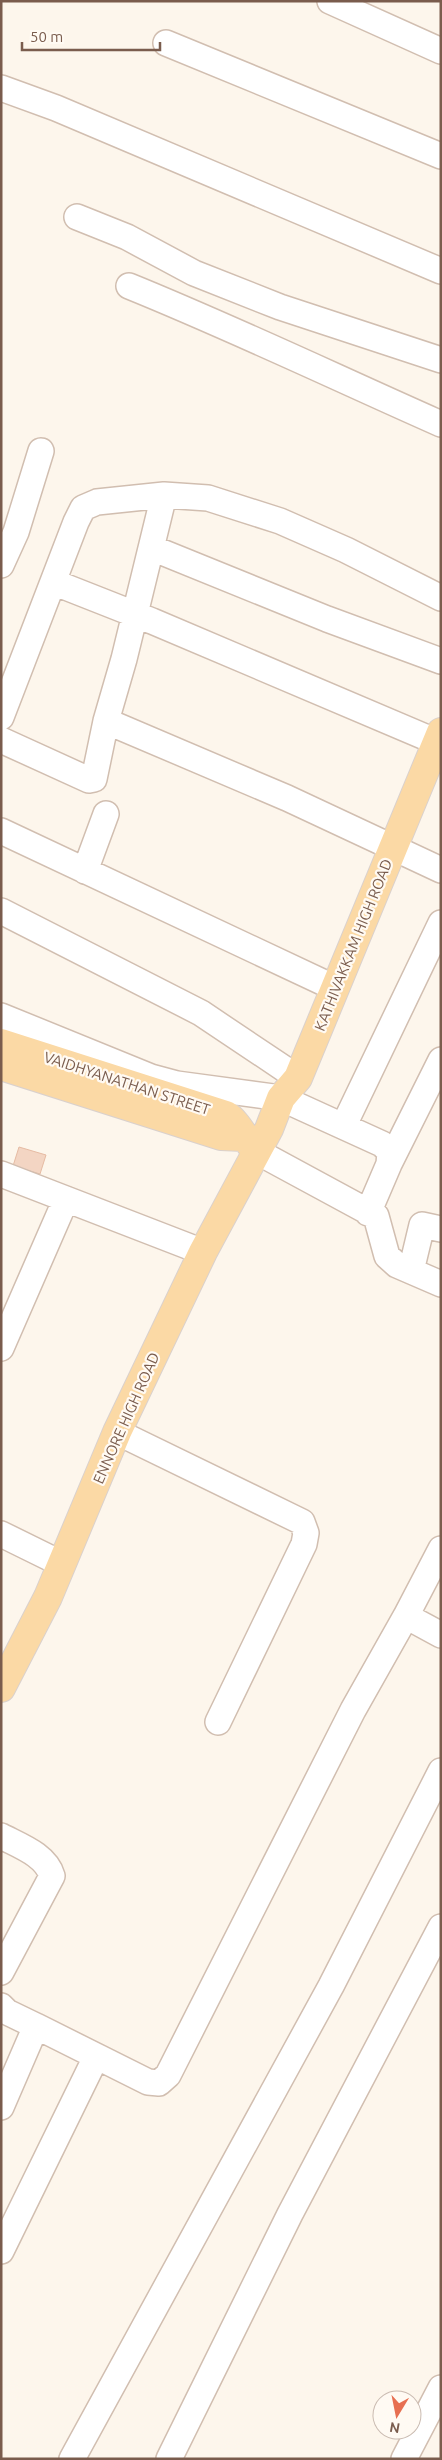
<svg xmlns="http://www.w3.org/2000/svg" width="442" height="2460" font-family="Ubuntu,sans-serif">
  <style>
    .building { fill: #f3d5c3; stroke: #e6bba3 }
    .lines { fill: none; stroke-linecap: round; stroke-linejoin: round }
    .minor-casing { stroke: #d1beb0; stroke-width: 28 }
    .major-casing { stroke: #dad1cd; stroke-width: 30 }
    .minor { stroke: #fff; stroke-width: 25 }
    .major { stroke: #fbd9a5; stroke-width: 28 }
    .labels { text-anchor: middle; dominant-baseline: central; stroke-width: 4.5; stroke-linejoin: round; paint-order: stroke }
    .street-label { font-size: 15px; fill: #7a5c4d; stroke: #fffaf3 }
  </style>
  <rect width="100%" height="100%" fill="#fdf6ec"/>
  <path class="building" d="M 19,1147 L 46,1155 L 40,1174 L 13,1166 Z"/>
  <g class="lines">
    <g class="minor-casing">
      <path id="minor" d="M 330,1 L 441,51
        M 166,43 L 441,156
        M 1,88 L 56,108 L 441,271
        M 77,217 L 127,237 L 194,273 L 280,307 L 441,360
        M 129,286 C 235,329 337,378 441,424
        M 152,548 L 327,619 L 441,661
        M 1,565 L 16,532 L 41,451
        M 53,582 L 152,621 L 437,742
        M 1,717 L 76,522 L 83,508 L 97,502 L 164,495 L 208,498 L 280,521 L 346,550 L 441,598
        M 106,721 L 287,798 L 441,870
        M 1,740 L 89,780 L 94,779 L 106,721 L 124,659 L 164,495
        M 1,831 L 335,988
        M 85,871 L 106,814
        M 1,911 L 201,1013 L 298,1078
        M 1,1016 L 151,1077 L 177,1084 L 281,1098 L 382,1144 L 390,1152 L 389,1164 L 368,1213
        M 344,1125 L 441,923
        M 256,1151 L 376,1216 L 387,1256 L 397,1265 L 441,1284
        M 389,1164 L 441,1060
        M 1,1174 L 203,1252
        M 411,1271 L 422,1225 L 441,1229
        M 1,1348 L 66,1199
        M 117,1432 L 302,1522 L 306,1533 L 304,1544 L 218,1722
        M 1,1534 L 62,1564
        M 406,1616 L 441,1549
        M 1,1836 C 20,1846 46,1855 52,1876 L 1,1972
        M 1,2006 L 7,2012 L 36,2026
        M 1,2107 L 36,2026 L 148,2082 L 159,2083 L 168,2075 L 353,1710 L 406,1616 L 441,1635
        M 1,2251 L 96,2057
        M 72,2459 L 331,1986 L 441,1771
        M 169,2459 L 290,2214 L 441,1927
        M 404,2459 L 441,2388"/>
    </g>
    <g class="major-casing">
      <path id="major" d="M 1,1043 L 226,1115 C 237,1121 246,1141 256,1151
        M 1,1066 L 221,1136 L 243,1137
        M 1,1688 L 48,1597 L 117,1432 L 203,1252 L 269,1129 L 281,1098 L 298,1078 L 441,732"/>
    </g>
    <use href="#minor" class="minor"/>
    <use href="#major" class="major"/>
  </g>
  <g class="labels">
    <g class="street-label">
      <text transform="translate(353 945) rotate(-68)">KATHIVAKKAM HIGH ROAD</text>
      <text transform="translate(127 1083) rotate(18)">VAIDHYANATHAN STREET</text>
      <text transform="translate(126 1418) rotate(-66)">ENNORE HIGH ROAD</text>
    </g>
  </g>
  <rect width="442" height="2460" fill="none" stroke="#7a5c4d" stroke-width="5"/>
  <g transform="translate(397 2415) rotate(190)"><circle r="24" fill="#fffaf3" stroke="#cabbb1"/>
  <path d="M0-4L9 19L0 12L-9 19Z" fill="#e76f51"/>
  <text y="-8" font-size="14" font-weight="bold" text-anchor="middle" fill="#7a5c4d">N</text>
  </g>
  <path d="M22 42v8h138v-8" fill="none" stroke="#7a5c4d" stroke-width="2.5"/>
  <text x="30" y="42" font-size="15" fill="#7a5c4d" stroke="#fffaf3" stroke-width="4" paint-order="stroke">50 m</text>
</svg>
